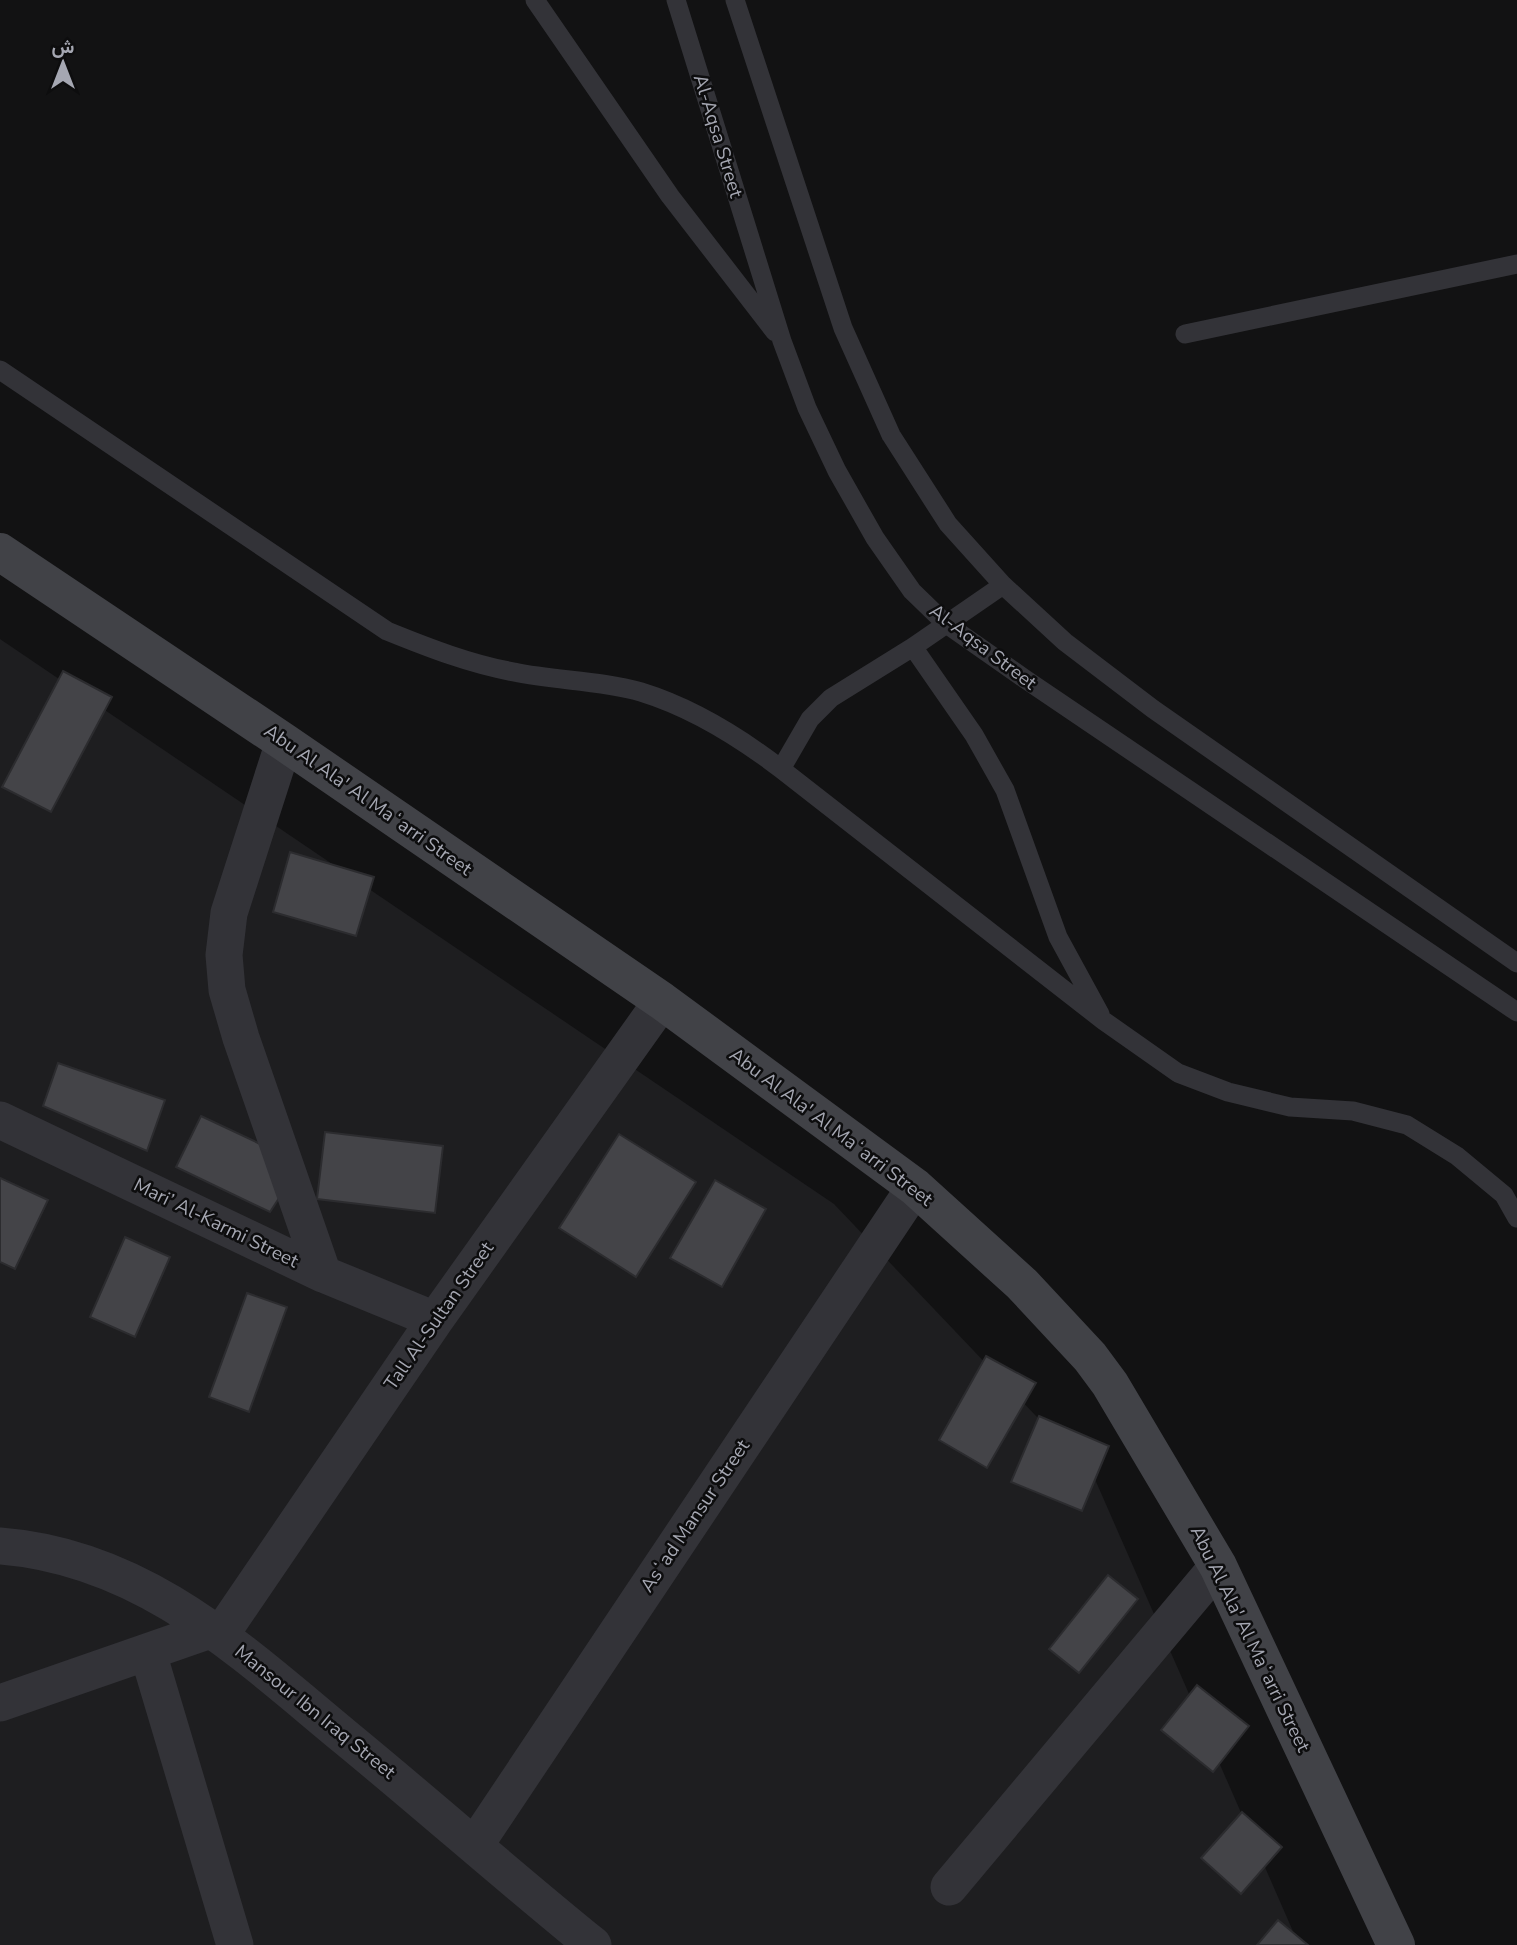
<svg xmlns="http://www.w3.org/2000/svg" width="1517" height="1945" font-family="'Nunito Sans',Vazirmatn,sans-serif">
  <style>
    .built { fill: #1e1e20 }
    .building { fill: #444448; stroke: #2c2c2f; stroke-width: 2 }
    .lines { fill: none; stroke-linecap: round; stroke-linejoin: round }
    .lane { stroke: #333338; stroke-width: 19 }
    .street { stroke: #333338; stroke-width: 37 }
    .secondary { stroke: #414247; stroke-width: 38 }
    .labels { text-anchor: middle; dominant-baseline: central; stroke-width: 5; stroke-linejoin: round; paint-order: stroke }
    .street-label { font-size: 19px; fill: #a5a7b2; stroke: #0d0d0e }
  </style>
  <rect width="100%" height="100%" fill="#121213"/>
  <path class="built" d="M 0,639 L 834,1204 L 1094,1477 L 1299,1945 L 0,1945 Z"/>
  <path class="building" d="M 63,671 L 112,697 L 51,812 L 2,787 Z
    M 290,852 L 374,877 L 356,936 L 273,912 Z
    M 58,1063 L 165,1100 L 147,1151 L 43,1106 Z
    M 201,1116 L 273,1150 L 281,1195 L 270,1212 L 176,1167 Z
    M 325,1132 L 443,1146 L 435,1213 L 317,1199 Z
    M 619,1134 L 696,1182 L 636,1277 L 559,1228 Z
    M 0,1178 L 48,1200 L 15,1269 L 0,1262 Z
    M 715,1180 L 766,1209 L 722,1287 L 670,1258 Z
    M 125,1237 L 170,1257 L 135,1337 L 90,1317 Z
    M 247,1293 L 287,1307 L 249,1412 L 209,1397 Z
    M 986,1356 L 1036,1383 L 987,1468 L 939,1440 Z
    M 1039,1416 L 1109,1446 L 1082,1511 L 1011,1482 Z
    M 1108,1575 L 1138,1599 L 1079,1673 L 1049,1649 Z
    M 1197,1685 L 1249,1726 L 1213,1772 L 1161,1730 Z
    M 1242,1812 L 1282,1847 L 1241,1894 L 1201,1858 Z
    M 1278,1920 L 1308,1945 L 1257,1945 Z"/>
  <g class="lines">
    <path class="lane" d="M 535,0 L 670,196 L 775,332
      M 676,0 L 782,341 L 807,408 L 837,471 L 875,538 L 912,591 L 945,623 L 1025,679 L 1517,1012
      M 735,0 L 843,328 L 891,435 L 948,524 L 1003,585 L 1065,642 L 1153,709 L 1517,963
      M 1185,334 L 1517,264
      M 0,370 L 387,631 C 429,648 470,664 514,672 C 556,681 599,680 641,692 C 693,708 738,736 781,769 L 1104,1021 L 1178,1073 L 1228,1092 L 1290,1107 L 1353,1111 L 1407,1125 L 1457,1156 L 1504,1195 L 1517,1218
      M 913,647 L 974,735 L 1005,790 L 1058,937 L 1100,1014
      M 781,769 L 810,719 L 831,698 L 913,647 L 1003,585"/>
    <path class="street" d="M 284,742 L 229,913 L 224,955 L 227,990 L 241,1038 L 323,1274
      M 0,1120 L 323,1274 L 435,1320
      M 0,1546 C 143,1557 241,1651 345,1737 C 429,1806 509,1877 593,1945
      M 221,1634 L 435,1320 L 662,1001
      M 148,1653 L 235,1945
      M 0,1703 L 213,1629
      M 475,1845 L 915,1187
      M 949,1887 L 1218,1566"/>
    <path class="secondary" d="M 0,552 L 284,742 L 662,1001 L 915,1187 L 1022,1284 L 1090,1357 L 1110,1384 L 1218,1566 L 1396,1945"/>
  </g>
  <g class="labels">
    <g class="street-label">
      <text transform="translate(718 136) rotate(73)">Al-Aqsa Street</text>
      <text transform="translate(983 647) rotate(37)">Al-Aqsa Street</text>
      <text transform="translate(368 800) rotate(35)">Abu Al Ala' Al Maʻarri Street</text>
      <text transform="translate(831 1127) rotate(37)">Abu Al Ala' Al Maʻarri Street</text>
      <text transform="translate(216 1223) rotate(26)">Mari’ Al-Karmi Street</text>
      <text transform="translate(439 1316) rotate(-55)">Tall Al-Sultan Street</text>
      <text transform="translate(695 1516) rotate(-56)">Asʻad Mansur Street</text>
      <text transform="translate(1250 1639) rotate(64)">Abu Al Ala' Al Maʻarri Street</text>
      <text transform="translate(315 1712) rotate(39)">Mansour Ibn Iraq Street</text>
    </g>
  </g>
  <g transform="translate(63 63)" stroke="#0d0d0e" stroke-width="5" paint-order="stroke">
  <path d="M0-5L12 26L0 18L-12 26Z" fill="#a5a7b2"/>
  <text y="-10" font-size="19" font-weight="bold" text-anchor="middle" fill="#a5a7b2">ش</text>
  </g>
</svg>
